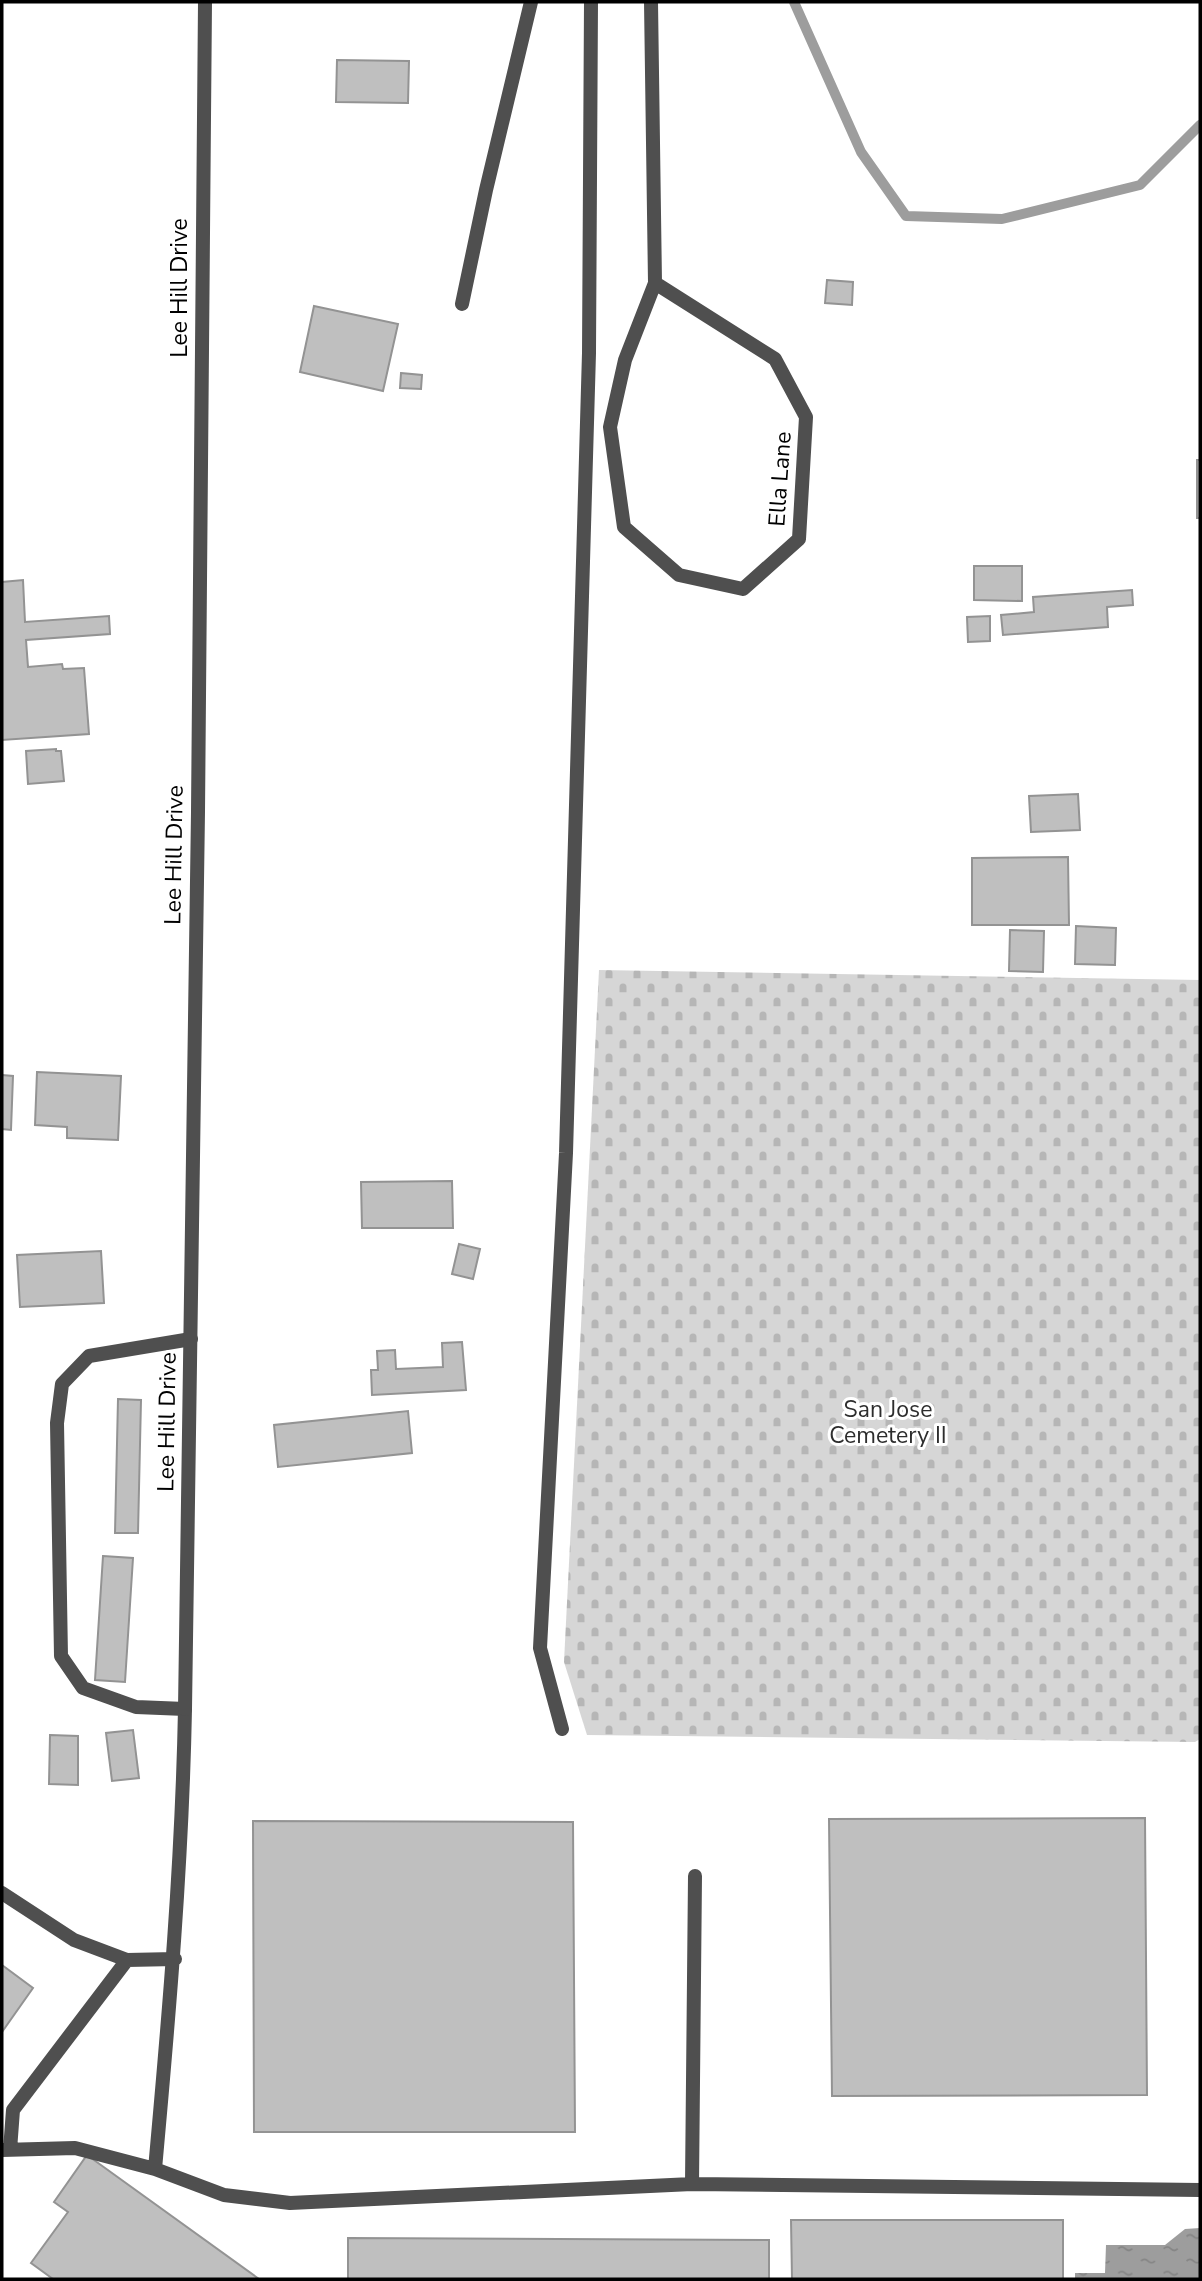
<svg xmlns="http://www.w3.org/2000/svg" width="1202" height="2281" font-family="'Nunito Sans',sans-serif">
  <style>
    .cemetery { fill: url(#cemetery-stones) }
    .water { fill: url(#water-ripples) }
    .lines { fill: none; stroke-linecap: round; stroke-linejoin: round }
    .stream { stroke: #9d9d9d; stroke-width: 10 }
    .building { fill: #bfbfbf; stroke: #939393; stroke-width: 2 }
    .service { stroke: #4f4f4f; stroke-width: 14 }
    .minor { stroke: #4f4f4f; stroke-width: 14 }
    .labels { text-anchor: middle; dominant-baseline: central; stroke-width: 6; stroke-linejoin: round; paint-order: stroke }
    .street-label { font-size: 23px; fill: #000; stroke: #fff }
    .park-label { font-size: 23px; fill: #2d2d2d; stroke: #fff }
  </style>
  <defs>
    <pattern id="cemetery-stones" width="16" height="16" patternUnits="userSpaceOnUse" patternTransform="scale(1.75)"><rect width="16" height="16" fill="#d6d6d6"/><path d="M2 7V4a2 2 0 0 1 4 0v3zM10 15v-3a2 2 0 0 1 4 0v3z" fill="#b6b6b6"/></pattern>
    <pattern id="water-ripples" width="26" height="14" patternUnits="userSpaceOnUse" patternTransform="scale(1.75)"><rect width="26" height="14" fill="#9d9d9d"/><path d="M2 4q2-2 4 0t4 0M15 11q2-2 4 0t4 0" fill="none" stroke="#858585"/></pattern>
  </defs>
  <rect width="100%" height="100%" fill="#fff"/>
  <path class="cemetery" d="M 599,970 L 1200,980 L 1200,1739 L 1195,1742 L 587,1735 L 564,1662 Z"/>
  <path class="water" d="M 1200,2228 L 1200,2279 L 1075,2279 L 1075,2273 L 1105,2273 L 1106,2245 L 1165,2245 L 1185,2229 Z"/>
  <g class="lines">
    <path class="stream" d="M 794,2 L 861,152 L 906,216 L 1002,219 L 1140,185 L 1200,125"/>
  </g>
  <path class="building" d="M 337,60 L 409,61 L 408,103 L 336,102 Z
    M 827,280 L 853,282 L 852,305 L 825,303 Z
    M 314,306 L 398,324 L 383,391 L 300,372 Z
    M 401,373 L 422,375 L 421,389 L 400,388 Z
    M 1197,460 L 1200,460 L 1200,518 L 1197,518 Z
    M 974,566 L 1022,566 L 1022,601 L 974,600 Z
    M 23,580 L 25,622 L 109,616 L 110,634 L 26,640 L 28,667 L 62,664 L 63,669 L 84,668 L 89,734 L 2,740 L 2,582 Z
    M 1132,590 L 1133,605 L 1107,607 L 1108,627 L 1003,635 L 1001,615 L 1034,612 L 1033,597 Z
    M 990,616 L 990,641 L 968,642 L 967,617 Z
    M 56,749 L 56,751 L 61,751 L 64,781 L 28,784 L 26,751 Z
    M 1078,794 L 1080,830 L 1031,832 L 1029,796 Z
    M 1068,857 L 1069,925 L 972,925 L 972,858 Z
    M 1076,926 L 1116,928 L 1115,965 L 1075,964 Z
    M 1010,930 L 1044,931 L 1043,972 L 1009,971 Z
    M 37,1072 L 121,1076 L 118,1140 L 67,1138 L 67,1127 L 35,1125 Z
    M 2,1075 L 13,1076 L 11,1130 L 2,1129 Z
    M 452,1181 L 453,1228 L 362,1228 L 361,1182 Z
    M 459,1244 L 480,1249 L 473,1279 L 452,1274 Z
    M 101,1251 L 104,1303 L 20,1307 L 17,1255 Z
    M 462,1342 L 466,1390 L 372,1395 L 371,1370 L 378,1370 L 377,1351 L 395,1350 L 396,1369 L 443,1367 L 442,1343 Z
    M 118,1399 L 141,1400 L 138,1533 L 115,1533 Z
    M 408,1411 L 412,1453 L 278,1467 L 274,1425 Z
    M 103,1556 L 133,1558 L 125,1682 L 95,1680 Z
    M 133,1730 L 139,1778 L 112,1781 L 106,1733 Z
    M 50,1735 L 78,1736 L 78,1785 L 49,1784 Z
    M 1145,1818 L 1147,2095 L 832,2096 L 829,1819 Z
    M 253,1821 L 573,1822 L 575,2132 L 254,2132 Z
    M 2,1965 L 33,1988 L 2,2032 Z
    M 87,2155 L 259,2279 L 53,2279 L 31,2263 L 68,2212 L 54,2202 Z
    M 791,2220 L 1063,2220 L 1063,2279 L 792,2279 Z
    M 348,2238 L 769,2240 L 769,2279 L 348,2279 Z"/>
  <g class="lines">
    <path class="service" d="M 651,2 L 655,283 L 625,360 L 610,427 L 624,527 L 679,575 L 743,589 L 799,539 L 806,417 L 775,359 L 655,283
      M 462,304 L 486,190 L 531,2
      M 562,1729 L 540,1648 L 566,1153 L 589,353 L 591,2
      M 2,1893 L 74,1940 L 127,1960
      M 2,2150 L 75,2148 L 155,2169 L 224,2195 L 290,2203 L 692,2184 L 1200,2190
      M 10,2150 L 13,2110 L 127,1960 L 175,1959
      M 155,2169 C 169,2015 182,1864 185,1709 L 136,1707 L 83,1688 L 61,1656 L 57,1423 L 62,1384 L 89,1356 L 191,1339
      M 692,2184 L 695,1876"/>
    <path class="minor" d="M 185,1709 L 198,812 L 205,2"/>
  </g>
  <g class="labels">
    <g class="street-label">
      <text transform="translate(179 288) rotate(-90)">Lee Hill Drive</text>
      <text transform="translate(780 479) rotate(-86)">Ella Lane</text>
      <text transform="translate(174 855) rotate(-89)">Lee Hill Drive</text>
      <text transform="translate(167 1422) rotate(-89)">Lee Hill Drive</text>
    </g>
    <g class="park-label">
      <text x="888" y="1409">San Jose<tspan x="888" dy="26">Cemetery II</tspan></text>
    </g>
  </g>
  <rect width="1202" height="2281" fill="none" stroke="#000000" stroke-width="7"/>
</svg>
